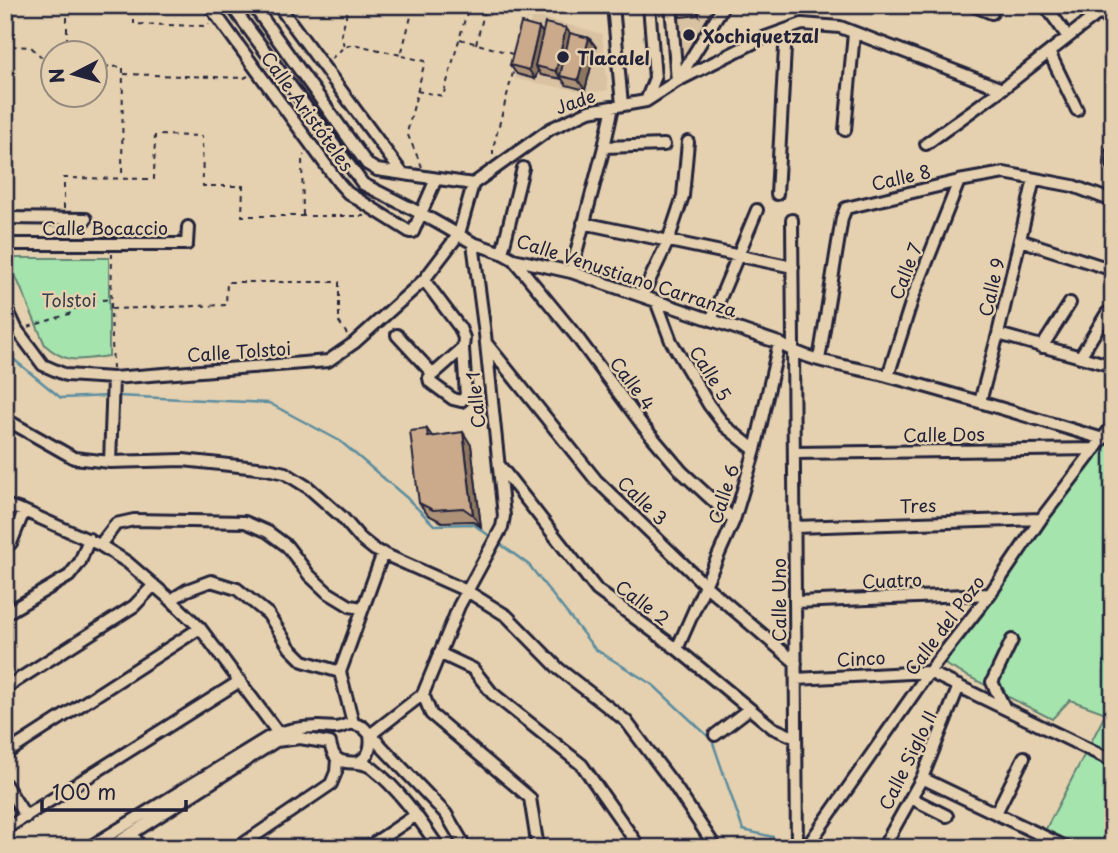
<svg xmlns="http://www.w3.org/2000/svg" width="1118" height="853" font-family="'Playpen Sans',sans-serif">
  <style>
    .built { fill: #d9c2a2 }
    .green { fill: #a5e4ad; stroke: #648374; stroke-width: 2 }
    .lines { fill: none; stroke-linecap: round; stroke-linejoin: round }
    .stream { stroke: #5d8da0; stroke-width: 2.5 }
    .minor-casing { stroke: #22223b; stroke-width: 16 }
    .path { stroke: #22223b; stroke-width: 2; stroke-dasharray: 5 5; stroke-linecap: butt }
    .minor { stroke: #e5d1af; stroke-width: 10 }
    .wall { fill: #ae9278; stroke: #22223b; stroke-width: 2 }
    .shaded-wall { fill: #8d7761; stroke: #22223b; stroke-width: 2 }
    .building { fill: #caaa8b; stroke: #22223b; stroke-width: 2 }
    .poi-dot { fill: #22223b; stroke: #e5d1af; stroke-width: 2.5 }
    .labels { text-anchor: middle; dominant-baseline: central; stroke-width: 5; stroke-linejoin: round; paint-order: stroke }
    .poi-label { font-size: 18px; font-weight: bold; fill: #22223b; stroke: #e5d1af; text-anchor: start }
    .street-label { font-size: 18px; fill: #22223b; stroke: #e5d1af }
    .park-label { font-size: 18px; fill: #363f4c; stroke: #e5d1af }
  </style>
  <rect width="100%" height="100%" fill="#e5d1af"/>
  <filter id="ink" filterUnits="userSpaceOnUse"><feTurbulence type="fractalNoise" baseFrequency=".0143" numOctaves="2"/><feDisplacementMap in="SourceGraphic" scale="14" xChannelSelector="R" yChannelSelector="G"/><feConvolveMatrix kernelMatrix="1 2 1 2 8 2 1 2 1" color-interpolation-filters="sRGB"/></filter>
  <g filter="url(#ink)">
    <path class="built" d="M 677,5 L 717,5 L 682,64 Z
      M 532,15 L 602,34 L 608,90 L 591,93 L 515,79 Z"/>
    <path class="green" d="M 8,258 L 109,258 L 109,356 C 81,359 68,366 45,345 Z
      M 1113,435 L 1113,848 L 1036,848 L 1106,713 L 1070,700 L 1052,719 L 940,662 L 1038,534 L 1103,442 L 1107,443 Z"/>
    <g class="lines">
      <path class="stream" d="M 5,345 L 12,358 L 61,398 L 110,396
        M 117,396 L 269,403 L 340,441 L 407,498 L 434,525 L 473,524 L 491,537
        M 496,541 L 529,565 L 595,649 L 653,685 L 712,740 L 743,830 L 773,837 L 778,848"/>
      <g class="minor-casing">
        <path id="minor" d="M 209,5 L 339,183 L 348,193 L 410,232 L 413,232 L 436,179
          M 231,5 L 363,184 L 422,214 L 473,243 L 502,253 L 513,259 L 571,272 L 779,343 C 812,364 854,366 891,377 C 962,396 1033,418 1103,439
          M 253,5 L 367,164 L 377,170 L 473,184
          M 278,5 L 402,173
          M 613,5 L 622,105
          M 671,5 L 677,81
          M 972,5 L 992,13
          M 1045,5 L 1068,37
          M 1103,11 L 1113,30
          M 1049,52 L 1077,110
          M 679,78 L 724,5
          M 646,101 L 655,78 L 649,5
          M 845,130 L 854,33
          M 926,144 L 1002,89 L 1109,5
          M 604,147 L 664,145
          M 1112,152 L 1113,165
          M 777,194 L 786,30
          M 5,218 L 86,219
          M 792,220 L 797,848
          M 583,223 L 793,267
          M 1020,240 L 1113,270
          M 5,244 L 187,244 L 188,227
          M 502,253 L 523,168
          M 513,259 L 577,337 L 643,426 L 682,472 L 734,520
          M 571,272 L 604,147 L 613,107
          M 424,280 L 460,328 L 464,338 L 463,348 L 429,378 L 430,382 L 453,399 L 461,401 L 466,396 L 463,348
          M 642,296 L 668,241 L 683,196 L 688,142
          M 656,301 L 671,341 L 709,405 L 725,426 L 755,450
          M 5,304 L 17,330 L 43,365 L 66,375 L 113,378 L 328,361 L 354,343 L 424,280 L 459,234 L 473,184 L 550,129 L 589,111 L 646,101 L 677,81 L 763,38 L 802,24 L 840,27 L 1002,89
          M 711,320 L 757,210
          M 998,334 L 1113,366
          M 397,335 L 433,374
          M 486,343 L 596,480 L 706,586 L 796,663
          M 1042,347 L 1070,303
          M 1080,357 L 1107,313
          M 819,360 L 842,218 L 846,208 L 959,181 L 1004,173 L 1073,186 L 1113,201
          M 888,376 L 913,297 L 959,181
          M 980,402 L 998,334 L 1034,179
          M 5,419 L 74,458 L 110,462 L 183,460 L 267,469 L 285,473 L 309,488 L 342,517 L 360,538 L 375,550 L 467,591 L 507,616 L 559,669 L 626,721 L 674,785 L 716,848
          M 794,453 L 1095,449
          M 110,462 L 113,378
          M 500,466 L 597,590 L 677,649 L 773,728 L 796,738
          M 5,505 L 24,511 L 100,545 L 127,562 L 171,600 L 200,628 L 278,733
          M 795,527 L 1041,519
          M 100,545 L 116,524 L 134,520 L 245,522 L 268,532 L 287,546 L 309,575 L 327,592 L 350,606 L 362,608
          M 5,546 L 11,543 L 24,511
          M 171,600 L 187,590 L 211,581 L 237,589 L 268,614 L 290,648 L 303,661 L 340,672
          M 795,602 L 990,594
          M 5,614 L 69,576 L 80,562 L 89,539
          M 677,649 L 734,520 L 755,450 L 779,343
          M 439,653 L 473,669 L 492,693 L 582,765 L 640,848
          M 796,679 L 929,672 L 1113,761
          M 5,688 L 134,606 L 154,585
          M 423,694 L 431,714 L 530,798 L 538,848
          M 1004,707 L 992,682 L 1012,640
          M 353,723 L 340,672 L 383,553
          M 370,735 L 423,694 L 459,606 L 502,527 L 504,516 L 485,334 L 473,243
          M 715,735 L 749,709
          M 330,743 C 336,774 355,755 372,768 C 400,790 419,819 439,848
          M 5,754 L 200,628
          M 357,763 C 369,757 372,748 370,735
          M 922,778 L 1068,848
          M 5,784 L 26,817
          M 911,798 L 947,816
          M 996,813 L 1024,757
          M 5,829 L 240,681
          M 132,833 L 141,848
          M 88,848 L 269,737 C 286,729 301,727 319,727 C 324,727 331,728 336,728 C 350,726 346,720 363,727 L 446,814 L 466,848
          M 109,848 L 276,741 L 300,738 L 330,743
          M 237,848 L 331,784 L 336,772 L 337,759
          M 367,848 L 416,815
          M 806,848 L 929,672 L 990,594 L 1041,519 L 1113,425
          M 883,848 L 922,778 L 959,686"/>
      </g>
      <path class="path" d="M 107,5 L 107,7 L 134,8 L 134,24 L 205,26 L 209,24
        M 487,5 L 528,16 L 525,27
        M 460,39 L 516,55
        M 476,44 L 486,6
        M 344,46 L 341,35 L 349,5
        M 67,52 L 67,5
        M 5,53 L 10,46 L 31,47 L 51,66 L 52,66
        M 402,56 L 425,61 L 407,133 L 422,167
        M 331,59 L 344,47 L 353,44 L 401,55 L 414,5
        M 94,66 L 123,67 L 122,177
        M 124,74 L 244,78 L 248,76
        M 417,91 L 443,96 L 469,5
        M 493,155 L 493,148 L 514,69
        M 64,209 L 64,178 L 154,179 L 155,135 L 202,136 L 203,186 L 243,186 L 242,216 L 365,216
        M 303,215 L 302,157 L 304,155
        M 111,308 L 112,254
        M 28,327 L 69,314 L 80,305 L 90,301 L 112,299
        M 113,369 L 111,309 L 226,305 L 227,282 L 339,282 L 339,322 L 347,334"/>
      <use href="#minor" class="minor"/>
    </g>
    <path class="wall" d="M 698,5 L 699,15 L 681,17 L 674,8 Z
      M 539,28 L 543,33 L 566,28 L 570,34 L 589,38 L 596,47 L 585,90 L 566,85 L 562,79 L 541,75 L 538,70 L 535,79 L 517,74 L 510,65 Z
      M 427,429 L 432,436 L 471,445 L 481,527 L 472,521 L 442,522 L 428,515 L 419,503 Z"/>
    <path class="shaded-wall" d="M 692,5 L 698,5 L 699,15 Z
      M 539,28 L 546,37 L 535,66 L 538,70 L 535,79 L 529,70 Z
      M 566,28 L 573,38 L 560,76 L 562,80 L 556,71 Z
      M 589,38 L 596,47 L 585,90 L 578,80 Z
      M 463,432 L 471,445 L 481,527 L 473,515 Z"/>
    <path class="building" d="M 674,5 L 692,5 L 692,6 L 674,8 Z
      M 521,23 L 539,28 L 529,70 L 510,65 Z
      M 545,23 L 566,28 L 556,71 L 535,66 Z
      M 570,33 L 589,38 L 578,80 L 560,76 Z
      M 427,429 L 428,437 L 463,432 L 473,515 L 463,508 L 433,510 L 419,503 L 410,431 Z"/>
  </g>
  <g class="poi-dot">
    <circle cx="689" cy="35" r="7"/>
    <circle cx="563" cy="57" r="7"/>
  </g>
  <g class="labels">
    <g class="poi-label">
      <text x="703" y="35">Xochiquetzal</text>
      <text x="577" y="57">Tlacalel</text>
    </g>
    <g class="street-label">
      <text transform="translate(575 101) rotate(-19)">Jade</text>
      <text transform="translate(308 111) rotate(54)">Calle Aristóteles</text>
      <text transform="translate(901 177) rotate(-13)">Calle 8</text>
      <text x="105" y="227">Calle Bocaccio</text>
      <text transform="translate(905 271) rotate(-69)">Calle 7</text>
      <text transform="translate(627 275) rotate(18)">Calle Venustiano Carranza</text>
      <text transform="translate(991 287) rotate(-77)">Calle 9</text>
      <text transform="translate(239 351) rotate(-4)">Calle Tolstoi</text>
      <text transform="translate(711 373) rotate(58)">Calle 5</text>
      <text transform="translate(633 383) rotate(53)">Calle 4</text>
      <text transform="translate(475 400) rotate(-96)">Calle 1</text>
      <text transform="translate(944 434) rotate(-1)">Calle Dos</text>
      <text transform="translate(723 494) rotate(-72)">Calle 6</text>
      <text transform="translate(643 500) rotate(44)">Calle 3</text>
      <text transform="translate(918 505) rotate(-2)">Tres</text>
      <text transform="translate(892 580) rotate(-2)">Cuatro</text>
      <text transform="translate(778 600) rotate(-90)">Calle Uno</text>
      <text transform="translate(643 602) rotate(37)">Calle 2</text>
      <text transform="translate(944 625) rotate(-53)">Calle del Pozo</text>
      <text transform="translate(861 658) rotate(-3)">Cinco</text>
      <text transform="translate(907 760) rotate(-64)">Calle Siglo II</text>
    </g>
    <g class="park-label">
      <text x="69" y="299">Tolstoi</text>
    </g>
  </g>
  <rect width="1118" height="853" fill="none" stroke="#e5d1af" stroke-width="28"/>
  <rect x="14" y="14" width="1090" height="825" fill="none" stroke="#22223b" stroke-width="2.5" filter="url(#ink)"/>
  <g transform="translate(74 74) rotate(264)"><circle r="33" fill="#e5d1af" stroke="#978b81" stroke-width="2"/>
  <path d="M0-5L12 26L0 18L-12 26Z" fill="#22223b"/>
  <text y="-10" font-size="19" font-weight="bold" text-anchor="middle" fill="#22223b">N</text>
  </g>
  <path d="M42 800v10h144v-10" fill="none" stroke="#22223b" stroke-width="3.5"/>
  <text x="52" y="800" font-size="21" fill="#22223b" stroke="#e5d1af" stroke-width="5" paint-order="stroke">100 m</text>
</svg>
